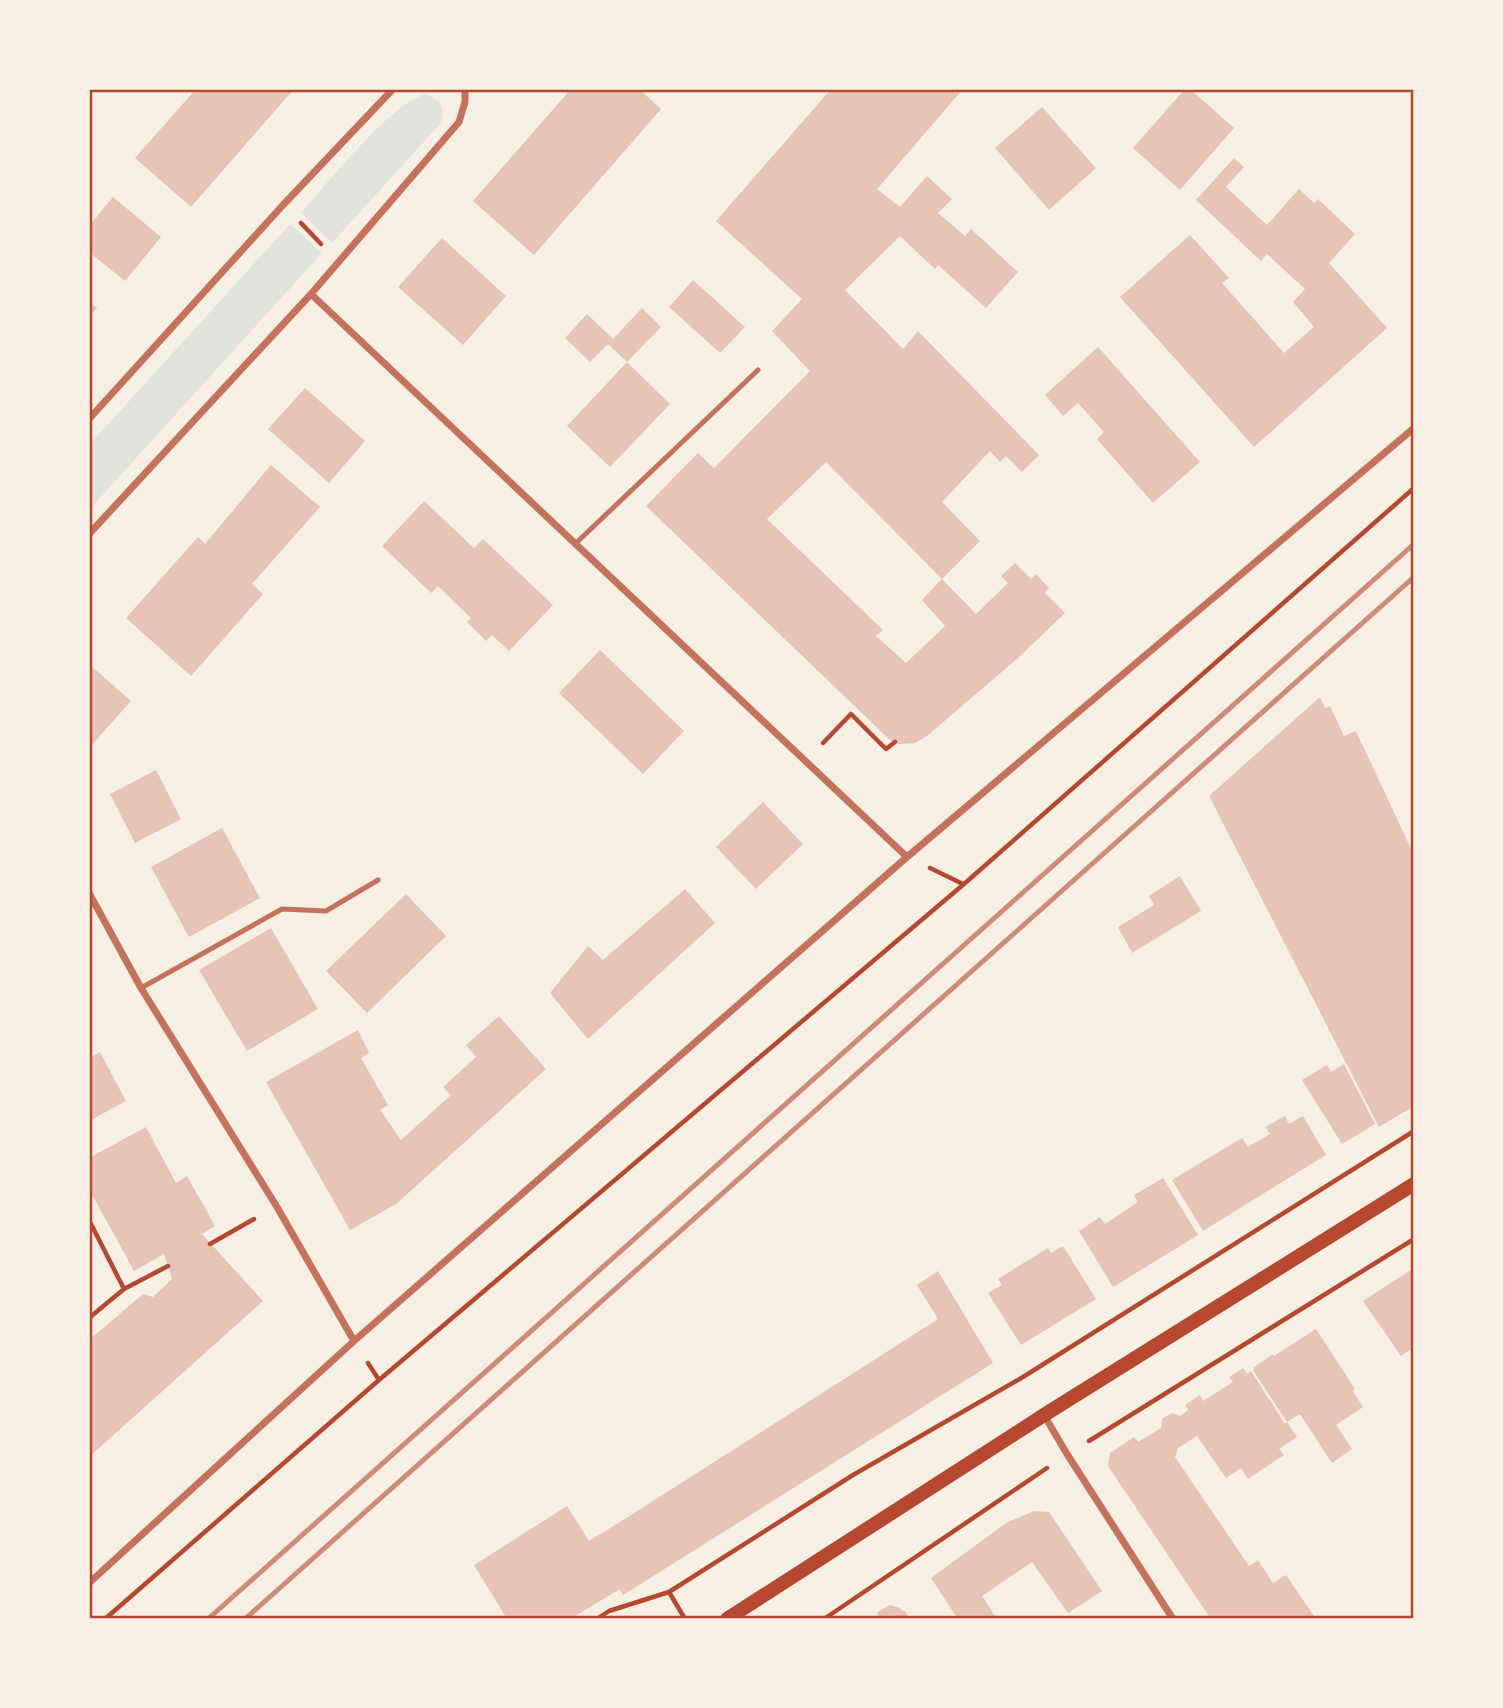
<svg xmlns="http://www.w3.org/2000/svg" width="1503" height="1708" font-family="Lato,sans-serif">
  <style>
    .green { fill: #e2e4dc }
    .building { fill: #e6c5b7; fill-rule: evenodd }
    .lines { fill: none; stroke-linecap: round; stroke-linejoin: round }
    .path { stroke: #b5482f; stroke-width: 4.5 }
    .service { stroke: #c5725c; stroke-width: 5 }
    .minor { stroke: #c5725c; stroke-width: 7 }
    .secondary { stroke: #b5482f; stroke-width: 14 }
    .rail { stroke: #cf8b77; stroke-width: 5 }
    .neatline { fill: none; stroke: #b5482f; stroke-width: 2.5 }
  </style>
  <rect width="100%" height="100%" fill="#f6efe4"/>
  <path class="green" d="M 426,94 C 442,101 446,108 440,124 L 332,243 L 301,213 C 326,185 393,101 426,94 Z
    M 290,224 L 322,253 L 89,510 L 89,445 Z"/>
  <path class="building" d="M 196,89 L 294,89 L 191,207 L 135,158 Z
    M 571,89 L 639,89 L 661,109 L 534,255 L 473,201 Z
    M 831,89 L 963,89 L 877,189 L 900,207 L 927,176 L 952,199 L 938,213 L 965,236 L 971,229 L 1018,272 L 986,308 L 938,265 L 935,269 L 900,236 L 845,290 L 903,349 L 918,331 L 1039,455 L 1022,472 L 1006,456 L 1000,462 L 990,451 L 942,502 L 980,541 L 942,579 L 976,614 L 1008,583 L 1001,576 L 1015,563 L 1031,579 L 1036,574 L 1049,588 L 1045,593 L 1065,613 L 1018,658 L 927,736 L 915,743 L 899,744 L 890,740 L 646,506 L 698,453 L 714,468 L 810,371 L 772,331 L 802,299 L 716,221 ZM 826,462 L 942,579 L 922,600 L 945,626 L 906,663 L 876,636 L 883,630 L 767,519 Z
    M 1185,89 L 1190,89 L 1234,128 L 1180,190 L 1133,148 Z
    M 1042,107 L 1096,168 L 1049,210 L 995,148 Z
    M 1234,158 L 1244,167 L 1226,187 L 1267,225 L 1299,189 L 1314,203 L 1318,199 L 1355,234 L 1329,263 L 1387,328 L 1254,447 L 1120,297 L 1190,235 L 1229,278 L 1222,283 L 1284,353 L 1314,327 L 1293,302 L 1305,289 L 1267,254 L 1261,261 L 1196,200 Z
    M 113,197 L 161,237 L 125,281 L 89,252 L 89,226 Z
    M 442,238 L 506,296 L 463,345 L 398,287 Z
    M 693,280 L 745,327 L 720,353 L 669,307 Z
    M 89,302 L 97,308 L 89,317 Z
    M 642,308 L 661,327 L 627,362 L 608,344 L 590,362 L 565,338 L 587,314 L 613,339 Z
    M 1098,347 L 1200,462 L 1153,503 L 1097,439 L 1104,432 L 1078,403 L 1063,416 L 1045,395 Z
    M 627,362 L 670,404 L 610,467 L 567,426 Z
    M 305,388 L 365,441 L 329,483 L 268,429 Z
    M 271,465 L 320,507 L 252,584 L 263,594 L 191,676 L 126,618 L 198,537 L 205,544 Z
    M 424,501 L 474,548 L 483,539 L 553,605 L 509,651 L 492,635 L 486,641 L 467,622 L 471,618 L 438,586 L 431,593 L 382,546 Z
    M 600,650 L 684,731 L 643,774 L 559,693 Z
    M 89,664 L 131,701 L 89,748 Z
    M 1320,697 L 1325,708 L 1330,706 L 1344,736 L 1356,731 L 1414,855 L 1414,1106 L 1379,1127 L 1209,796 Z
    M 156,770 L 181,819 L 135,843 L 110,794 Z
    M 763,802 L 803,844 L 756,889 L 716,847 Z
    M 222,828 L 260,898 L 189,937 L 151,867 Z
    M 1180,876 L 1201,911 L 1132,953 L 1118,927 L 1154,905 L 1149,896 Z
    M 685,889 L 715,923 L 588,1039 L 550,993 L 588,946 L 603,960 Z
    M 406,894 L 446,936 L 367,1013 L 326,971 Z
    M 271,928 L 318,1009 L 247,1051 L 199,970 Z
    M 499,1016 L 546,1069 L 396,1204 L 350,1230 L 266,1082 L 358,1030 L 369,1053 L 361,1058 L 388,1105 L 380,1110 L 401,1140 L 451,1095 L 443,1087 L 476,1057 L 466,1045 Z
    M 100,1052 L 126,1101 L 89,1121 L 89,1058 Z
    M 1344,1064 L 1375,1124 L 1342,1144 L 1302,1080 L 1327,1065 L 1331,1072 Z
    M 1285,1116 L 1289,1124 L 1303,1116 L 1326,1155 L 1203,1231 L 1172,1180 L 1242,1138 L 1248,1147 L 1270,1134 L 1265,1127 Z
    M 146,1127 L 176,1183 L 187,1176 L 215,1226 L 202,1234 L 263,1301 L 89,1457 L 89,1340 L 143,1294 L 153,1297 L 172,1279 L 164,1254 L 134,1271 L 89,1189 L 89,1158 Z
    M 1163,1178 L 1198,1235 L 1113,1287 L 1079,1231 L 1100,1217 L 1105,1224 L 1138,1202 L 1134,1195 Z
    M 1063,1246 L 1096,1299 L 1021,1345 L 988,1293 L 1002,1285 L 998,1279 L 1048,1248 L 1051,1253 Z
    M 1414,1268 L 1414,1347 L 1401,1356 L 1363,1301 Z
    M 938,1271 L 993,1363 L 623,1595 L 620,1589 L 570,1619 L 507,1619 L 474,1565 L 567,1506 L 589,1541 L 628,1517 L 938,1319 L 917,1285 Z
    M 1316,1329 L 1355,1389 L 1353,1391 L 1363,1407 L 1336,1425 L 1352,1449 L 1332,1463 L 1300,1414 L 1287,1422 L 1253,1370 L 1254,1367 L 1273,1354 L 1274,1356 Z
    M 1243,1368 L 1247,1374 L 1251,1371 L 1285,1424 L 1287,1422 L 1297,1437 L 1279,1449 L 1284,1455 L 1248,1479 L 1241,1468 L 1226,1478 L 1197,1436 L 1178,1448 L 1175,1457 L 1249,1566 L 1258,1560 L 1273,1583 L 1286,1575 L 1316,1619 L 1211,1619 L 1108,1466 L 1110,1453 L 1134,1437 L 1138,1442 L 1161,1428 L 1162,1419 L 1172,1413 L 1180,1416 L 1183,1414 L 1188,1410 L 1185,1405 L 1200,1395 L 1203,1401 L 1233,1382 L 1229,1377 Z
    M 1034,1511 L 1049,1512 L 1102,1591 L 1068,1613 L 1032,1562 L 982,1596 L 997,1619 L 958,1619 L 931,1578 L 1006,1523 Z
    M 890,1605 L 900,1608 L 902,1611 L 904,1610 L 910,1619 L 877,1619 L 878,1612 Z"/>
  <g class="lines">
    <path class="path" d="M 301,223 L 321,244
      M 823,743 L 851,714 L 886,749 L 895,742
      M 930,868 L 963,884
      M 89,1220 L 124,1289 L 89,1318
      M 210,1244 L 254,1219
      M 124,1289 L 168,1266
      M 368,1363 L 379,1380
      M 1089,1441 L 1414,1239
      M 105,1619 L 379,1380 L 964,884 L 1414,488
      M 597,1619 L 609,1611 L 669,1592
      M 685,1619 L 669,1592 L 853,1475 L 1023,1377 L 1414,1131
      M 824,1619 L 1047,1468"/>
    <path class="service" d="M 575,544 L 758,370
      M 141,988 L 282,909 L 326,911 L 378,880"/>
    <path class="minor" d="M 311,294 L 907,857
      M 89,419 L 283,205 L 393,89
      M 89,534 L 311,294 L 459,122 L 465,102 L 465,89
      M 89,893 L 141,988 L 277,1207 L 354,1341
      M 1044,1415 L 1067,1454 L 1173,1619
      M 89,1583 L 354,1341 L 907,857 L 1414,428"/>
    <path class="secondary" d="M 727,1619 L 1044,1415 L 1414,1184"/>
    <path class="rail" d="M 208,1619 L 1414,544
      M 245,1619 L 1414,577"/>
  </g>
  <rect width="1503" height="1708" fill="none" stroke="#f6efe4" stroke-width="182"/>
  <rect x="91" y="91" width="1321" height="1526" class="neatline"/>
</svg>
